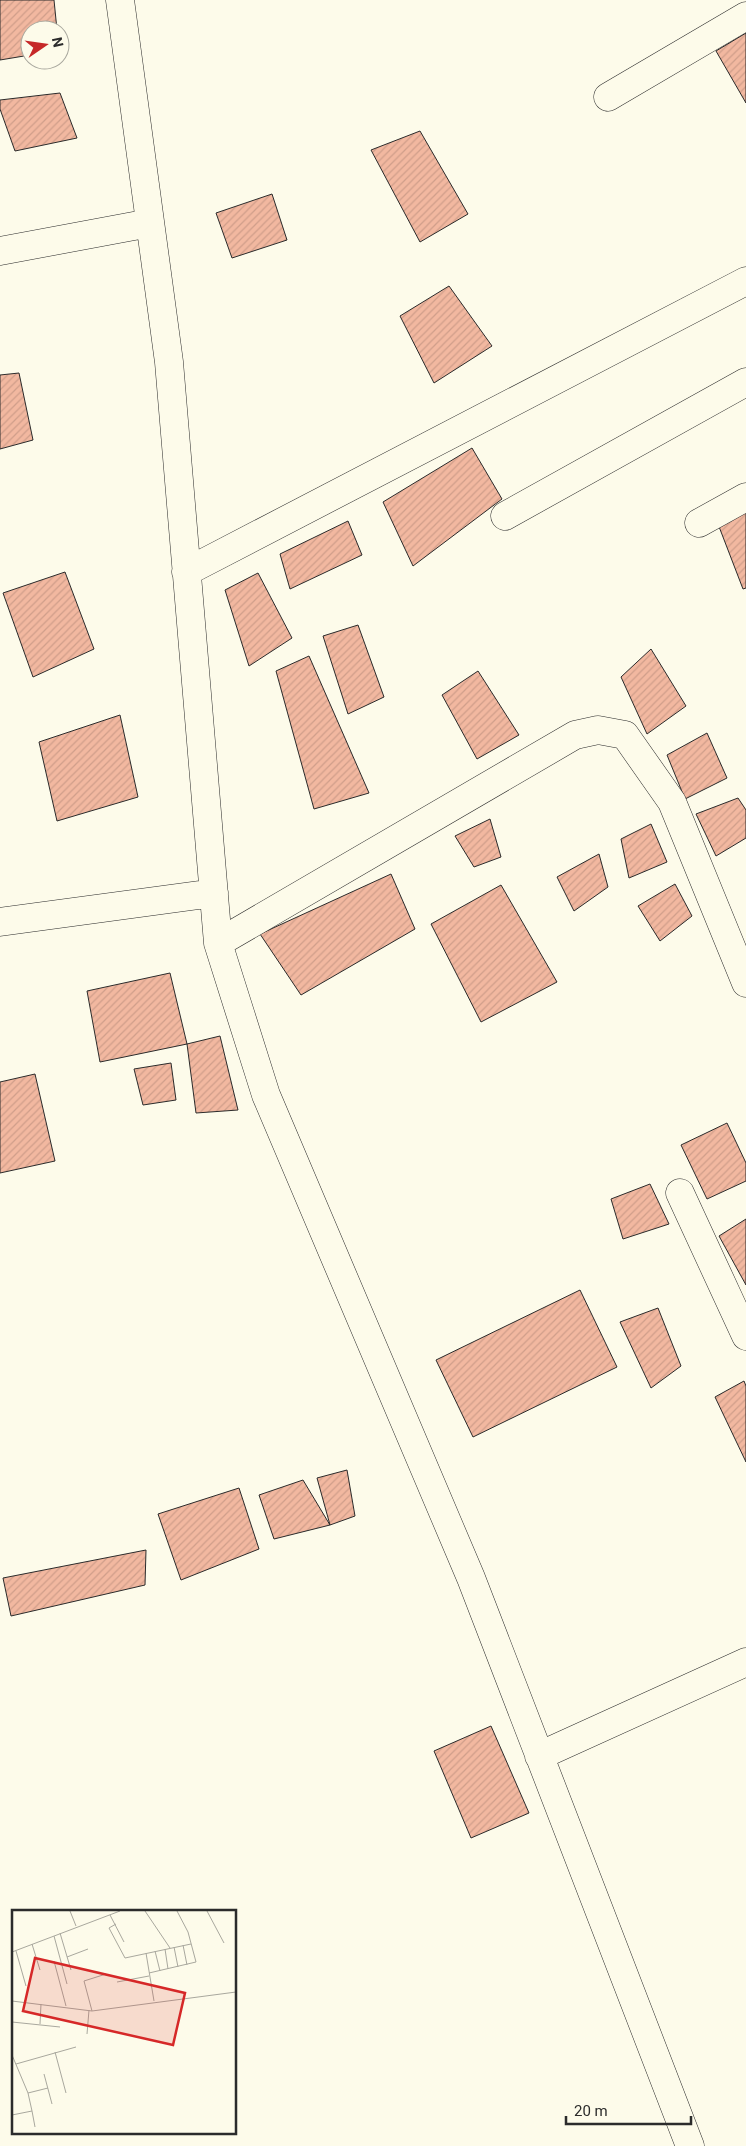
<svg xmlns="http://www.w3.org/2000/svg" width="746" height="2146" font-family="Roboto,sans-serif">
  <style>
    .building { fill: url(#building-hatch); stroke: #2b2b2b }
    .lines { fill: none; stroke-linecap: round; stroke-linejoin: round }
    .minor-casing { stroke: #2b2b2b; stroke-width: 29 }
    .minor { stroke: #fdfbea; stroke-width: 28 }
    .inset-road { fill: none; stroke: #a9a89e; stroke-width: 1 }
    .view { fill: #d62828; fill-opacity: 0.15; stroke: #d62828; stroke-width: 2.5 }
    .inset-edge { fill: none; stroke: #2b2b2b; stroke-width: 2.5 }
  </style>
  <defs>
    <pattern id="building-hatch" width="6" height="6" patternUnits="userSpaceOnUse" patternTransform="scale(1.25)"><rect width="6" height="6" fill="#f2b8a0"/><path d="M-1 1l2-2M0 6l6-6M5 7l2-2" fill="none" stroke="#d09e8a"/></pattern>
  </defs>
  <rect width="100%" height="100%" fill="#fdfbea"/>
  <path class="building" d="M 0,0 L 54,0 L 57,30 L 30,30 L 30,55 L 0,60 Z
    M 746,33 L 746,103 L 716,51 Z
    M 60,93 L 77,138 L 15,151 L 0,109 L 0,100 Z
    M 420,131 L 468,214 L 420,242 L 371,150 Z
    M 272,194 L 287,240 L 232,258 L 216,213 Z
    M 449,286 L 492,346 L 434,383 L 400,316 Z
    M 19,373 L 33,440 L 0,449 L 0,375 Z
    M 472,448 L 502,499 L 413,566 L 383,502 Z
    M 746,509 L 746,588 L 743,589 L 718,524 Z
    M 348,521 L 362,555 L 290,589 L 280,554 Z
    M 65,572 L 94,649 L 33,677 L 3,593 Z
    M 258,573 L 292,638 L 249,666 L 225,590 Z
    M 358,625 L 384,697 L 348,714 L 323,636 Z
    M 651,649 L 686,706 L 647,734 L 621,677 Z
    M 309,656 L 369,793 L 314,809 L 276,671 Z
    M 478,671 L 519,735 L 477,759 L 442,695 Z
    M 120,715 L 138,797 L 57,821 L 39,742 Z
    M 707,733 L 727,778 L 685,799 L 667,755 Z
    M 738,798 L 746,810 L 746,838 L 716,856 L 696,814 Z
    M 490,819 L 501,857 L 474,867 L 455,836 Z
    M 651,824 L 667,862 L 629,878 L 621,839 Z
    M 599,854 L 608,887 L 574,911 L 557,877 Z
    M 391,874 L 415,929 L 301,995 L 260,934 Z
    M 675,884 L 692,916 L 660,941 L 638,906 Z
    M 501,885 L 557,982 L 481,1022 L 431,924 Z
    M 170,973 L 187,1044 L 100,1062 L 87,991 Z
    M 220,1036 L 238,1110 L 196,1113 L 187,1044 Z
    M 171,1063 L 176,1100 L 143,1105 L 134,1069 Z
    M 35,1074 L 55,1161 L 0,1173 L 0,1082 Z
    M 727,1123 L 746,1163 L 746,1181 L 707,1199 L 681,1145 Z
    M 650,1184 L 669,1224 L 623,1239 L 611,1199 Z
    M 746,1219 L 746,1285 L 719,1236 Z
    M 580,1290 L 617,1367 L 473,1437 L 436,1360 Z
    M 658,1308 L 681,1366 L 651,1388 L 620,1322 Z
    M 744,1381 L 746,1386 L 746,1462 L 715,1397 Z
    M 347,1470 L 355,1516 L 330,1525 L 317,1478 Z
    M 303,1480 L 330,1525 L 274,1539 L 259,1495 Z
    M 239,1488 L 259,1549 L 181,1580 L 158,1514 Z
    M 146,1550 L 145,1585 L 11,1616 L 3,1578 Z
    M 491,1726 L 529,1813 L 471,1838 L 434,1751 Z"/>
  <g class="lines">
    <g class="minor-casing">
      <path id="minor" d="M 120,0 L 169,362 L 218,943 L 266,1095 L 471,1578 L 690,2146
        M 608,97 L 746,16
        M 0,251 L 150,223
        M 505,516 L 746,382
        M 699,523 L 746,497
        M 186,572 L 746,281
        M 0,922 L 214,893
        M 218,943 L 575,735 L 598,730 L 625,735 L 672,802 L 746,983
        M 680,1193 L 746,1336
        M 539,1756 L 746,1662"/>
    </g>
    <use href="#minor" class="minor"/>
  </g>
  <g transform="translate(12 1910)">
    <rect width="224" height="224" fill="#fdfbea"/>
    <path class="inset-road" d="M 58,1 L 64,16M 133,1 L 158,38M 195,1 L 212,33M 98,5 L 112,32M 104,14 L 97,18 L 113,48 L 179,34M 48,23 L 59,60M 42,26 L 55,74M 20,34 L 28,60M 171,35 L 175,55M 162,37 L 166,57M 153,39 L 156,59M 4,41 L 14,76M 143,41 L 148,61M 0,42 L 108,1M 134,43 L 142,91M 55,47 L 76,39M 42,51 L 54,96M 137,63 L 184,52 L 176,22 L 165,1M 105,72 L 137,66M 0,91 L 80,101 L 224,82M 80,101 L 72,71 L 94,64M 0,112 L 48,117M 28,114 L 29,94M 75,124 L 77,100M 43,142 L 54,183M 0,145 L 16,183 L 36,178M 4,154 L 64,137M 32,164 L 40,194M 20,201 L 23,217M 0,205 L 20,201 L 16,183"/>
    <path class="view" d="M 23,48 L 173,83 L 161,135 L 11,101 Z"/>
    <rect width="224" height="224" class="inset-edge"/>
  </g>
  <g transform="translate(45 45) rotate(77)"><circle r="24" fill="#fdfbea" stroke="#a9a89e"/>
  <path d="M0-4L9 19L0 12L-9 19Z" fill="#c62828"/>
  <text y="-8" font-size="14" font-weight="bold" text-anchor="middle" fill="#2b2b2b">N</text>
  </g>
  <path d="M566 2116v8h125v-8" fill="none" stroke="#2b2b2b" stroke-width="2.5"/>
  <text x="574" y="2116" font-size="15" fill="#2b2b2b" stroke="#fdfbea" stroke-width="4" paint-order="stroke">20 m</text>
</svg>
